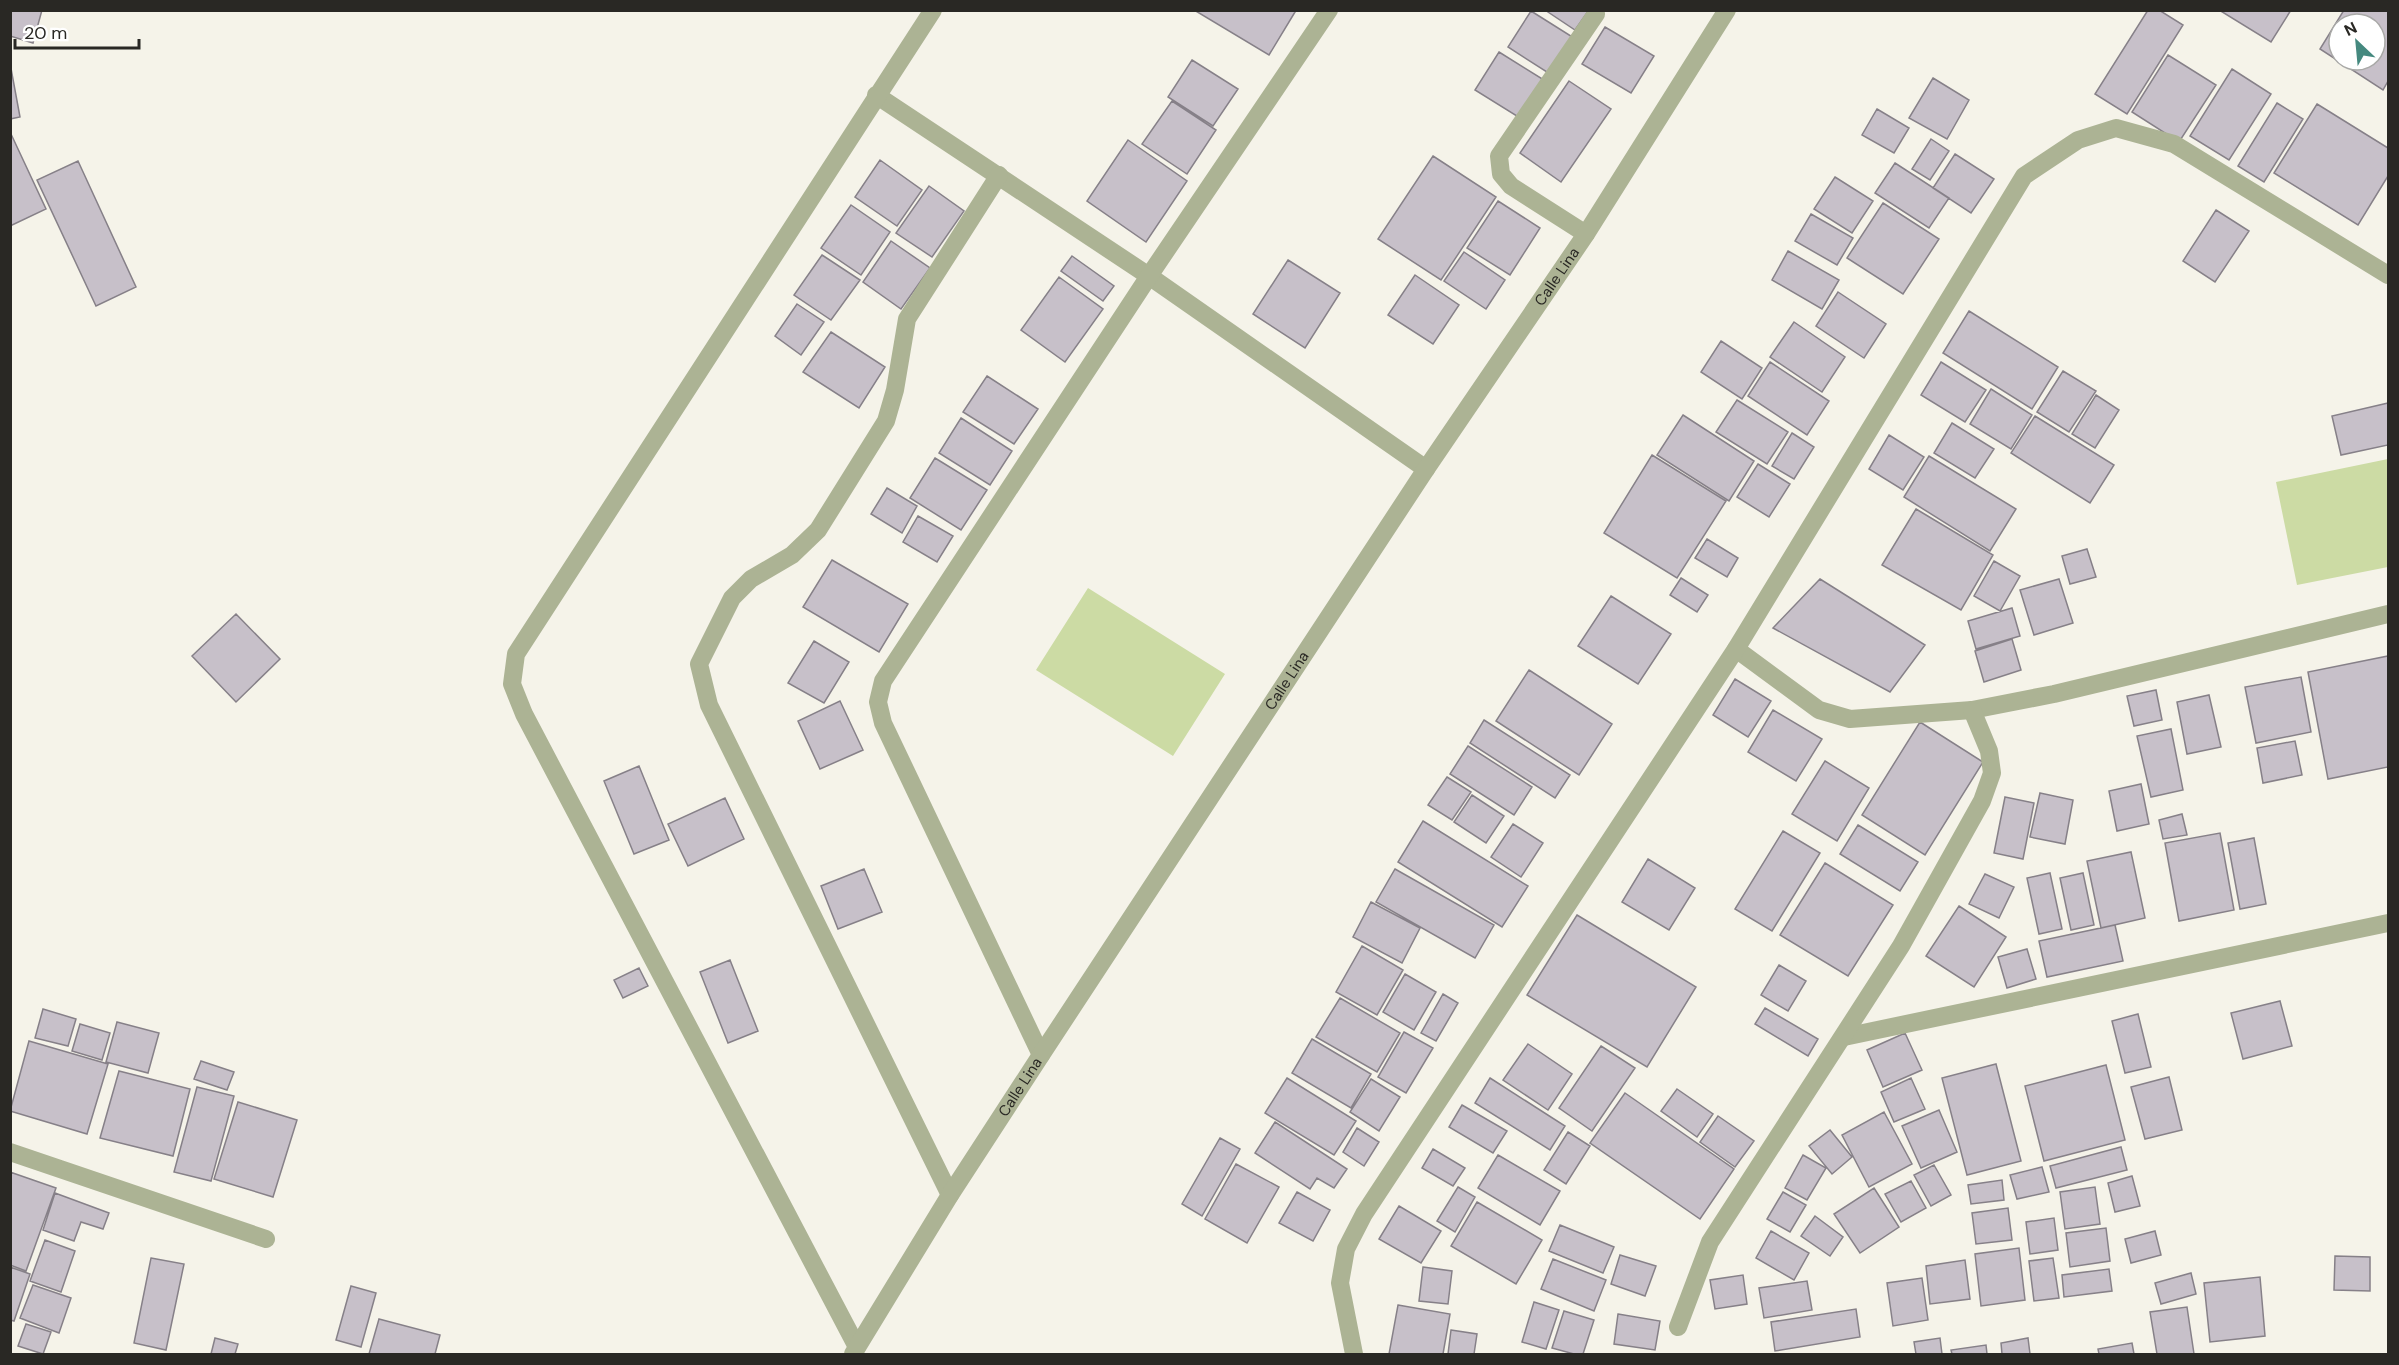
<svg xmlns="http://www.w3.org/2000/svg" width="2399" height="1365" font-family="'DM Sans',sans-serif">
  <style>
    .pitch { fill: #ccdba4 }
    .building { fill: #c7c0c9; stroke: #868088; stroke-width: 1.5; fill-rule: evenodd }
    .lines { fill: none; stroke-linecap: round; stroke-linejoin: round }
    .street { stroke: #acb394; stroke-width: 18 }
    .labels { text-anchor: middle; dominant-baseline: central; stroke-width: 5; stroke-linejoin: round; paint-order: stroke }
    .street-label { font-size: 15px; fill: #292824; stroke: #fff }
  </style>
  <rect width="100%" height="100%" fill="#f5f3e9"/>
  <path class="pitch" d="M 2388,459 L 2388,567 L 2297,585 L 2276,482 Z
    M 1088,588 L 1225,674 L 1173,756 L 1036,670 Z"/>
  <path class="building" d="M 10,10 L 42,10 L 33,43 L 10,36 Z
    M 1194,10 L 1293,10 L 1295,12 L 1269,55 Z
    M 1545,10 L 1589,10 L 1575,30 Z
    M 2148,10 L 2159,10 L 2183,25 L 2127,114 L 2095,94 Z
    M 2219,10 L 2291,10 L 2271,42 Z
    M 2344,10 L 2388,10 L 2388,81 L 2383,90 L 2320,49 ZM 2339,24 L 2375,24 L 2375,60 L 2339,60 Z
    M 1531,11 L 1574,38 L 1550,74 L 1508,47 Z
    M 1605,27 L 1654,56 L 1631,93 L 1582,64 Z
    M 1499,52 L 1544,80 L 1520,118 L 1475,90 Z
    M 2168,55 L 2216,85 L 2179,142 L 2132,112 Z
    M 1192,60 L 1238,89 L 1213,126 L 1168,97 Z
    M 10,63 L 20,117 L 10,119 Z
    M 2232,69 L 2271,94 L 2229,160 L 2190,136 Z
    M 1933,78 L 1969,100 L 1947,139 L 1909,118 Z
    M 1569,81 L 1611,109 L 1561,182 L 1520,153 Z
    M 1172,101 L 1216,130 L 1187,174 L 1142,144 Z
    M 2277,103 L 2303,119 L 2264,182 L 2238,166 Z
    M 2317,104 L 2388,148 L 2388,176 L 2358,225 L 2274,173 Z
    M 1877,109 L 1909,128 L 1894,153 L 1862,135 Z
    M 11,134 L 46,209 L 10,226 L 10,135 Z
    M 1931,139 L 1949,151 L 1930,180 L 1912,169 Z
    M 1128,140 L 1187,181 L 1146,242 L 1087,201 Z
    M 1955,154 L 1994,179 L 1971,213 L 1933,188 Z
    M 1433,156 L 1496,197 L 1441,280 L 1378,239 Z
    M 880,160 L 922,190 L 897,226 L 855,197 Z
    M 78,161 L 136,287 L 96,306 L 37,180 Z
    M 1895,163 L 1949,198 L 1929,228 L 1875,193 Z
    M 1835,177 L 1873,201 L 1852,233 L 1814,209 Z
    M 929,186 L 964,211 L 932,257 L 896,233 Z
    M 1498,201 L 1540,228 L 1510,275 L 1467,248 Z
    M 1883,203 L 1939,239 L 1903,294 L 1847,258 Z
    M 851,205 L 890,232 L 861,275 L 821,248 Z
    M 2216,210 L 2249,231 L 2215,282 L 2183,261 Z
    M 1811,214 L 1853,238 L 1837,265 L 1795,241 Z
    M 891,241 L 930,268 L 901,309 L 863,282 Z
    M 1788,251 L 1839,280 L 1822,309 L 1772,280 Z
    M 1464,252 L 1505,280 L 1486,309 L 1444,281 Z
    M 822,255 L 860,280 L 831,320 L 794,295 Z
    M 1072,256 L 1114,286 L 1103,301 L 1061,271 Z
    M 1288,260 L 1340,293 L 1305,348 L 1253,314 Z
    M 1415,275 L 1459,305 L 1433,344 L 1388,315 Z
    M 1059,277 L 1103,309 L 1065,362 L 1021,330 Z
    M 1838,292 L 1886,324 L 1864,358 L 1816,326 Z
    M 797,304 L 824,322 L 801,355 L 775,336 Z
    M 1969,311 L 2058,367 L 2032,409 L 1943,353 Z
    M 1794,322 L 1845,357 L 1822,392 L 1770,357 Z
    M 831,332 L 885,367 L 859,408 L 803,372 Z
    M 1721,341 L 1762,368 L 1742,399 L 1701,372 Z
    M 1770,362 L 1829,401 L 1807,435 L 1748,396 Z
    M 1941,362 L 1986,390 L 1965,422 L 1921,395 Z
    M 2063,371 L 2096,391 L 2069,432 L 2037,412 Z
    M 987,376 L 1038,409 L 1014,444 L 963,412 Z
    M 1991,389 L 2032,415 L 2011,449 L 1970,424 Z
    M 2096,395 L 2119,410 L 2095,448 L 2072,434 Z
    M 1737,400 L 1788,432 L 1767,464 L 1716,432 Z
    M 2388,403 L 2388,445 L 2341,455 L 2332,416 Z
    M 1683,415 L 1754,461 L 1729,501 L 1657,455 Z
    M 2035,416 L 2114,465 L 2090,503 L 2011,453 Z
    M 961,418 L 1012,451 L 990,485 L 939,453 Z
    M 1952,423 L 1994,449 L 1975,478 L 1934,453 Z
    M 1792,433 L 1814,447 L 1794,479 L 1772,466 Z
    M 1889,435 L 1924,457 L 1903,490 L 1869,469 Z
    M 1652,455 L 1726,501 L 1677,578 L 1604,533 Z
    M 1929,456 L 2016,509 L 1990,551 L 1904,497 Z
    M 935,458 L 987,490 L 961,530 L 910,498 Z
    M 1758,464 L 1790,484 L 1769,517 L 1737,497 Z
    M 887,488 L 917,506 L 902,533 L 871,514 Z
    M 1916,509 L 1993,555 L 1961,610 L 1882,565 Z
    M 918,516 L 953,536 L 937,562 L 903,542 Z
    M 1707,539 L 1738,558 L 1727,577 L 1695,558 Z
    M 2087,549 L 2096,577 L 2070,584 L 2062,556 Z
    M 832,560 L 908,604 L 879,652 L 803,607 Z
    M 1994,561 L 2020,576 L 2000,611 L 1974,596 Z
    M 1681,578 L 1708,595 L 1697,612 L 1670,595 Z
    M 1820,579 L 1925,645 L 1890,692 L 1773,628 Z
    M 2059,579 L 2073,623 L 2034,635 L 2020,590 Z
    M 1611,596 L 1671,634 L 1638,684 L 1578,646 Z
    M 2012,608 L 2020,636 L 1976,649 L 1968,621 Z
    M 236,614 L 280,659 L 236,702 L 192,656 Z
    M 2012,639 L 2021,670 L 1984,682 L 1975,651 Z
    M 814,641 L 849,662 L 824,703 L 788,683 Z
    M 2388,656 L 2388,767 L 2328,779 L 2308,672 Z
    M 1529,670 L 1612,724 L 1579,775 L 1496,721 Z
    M 2301,677 L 2311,732 L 2256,743 L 2245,687 Z
    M 1735,679 L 1771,701 L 1748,737 L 1713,715 Z
    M 2156,690 L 2162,720 L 2134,726 L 2127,696 Z
    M 2209,695 L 2221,747 L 2187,754 L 2177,702 Z
    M 840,701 L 863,750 L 820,769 L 798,721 Z
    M 1773,710 L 1822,739 L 1796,781 L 1748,752 Z
    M 1484,720 L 1570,775 L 1555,798 L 1470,743 Z
    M 1920,722 L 1983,762 L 1925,855 L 1862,815 Z
    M 2171,729 L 2183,790 L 2151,797 L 2137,736 Z
    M 2295,741 L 2302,775 L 2263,783 L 2257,748 Z
    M 1468,746 L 1532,787 L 1514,815 L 1450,774 Z
    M 1825,761 L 1869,788 L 1837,841 L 1792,814 Z
    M 639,766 L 669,840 L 634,854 L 604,781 Z
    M 1447,777 L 1471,792 L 1452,820 L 1428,805 Z
    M 2141,784 L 2149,824 L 2117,831 L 2109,791 Z
    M 2040,793 L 2073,800 L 2065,844 L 2030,837 Z
    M 1472,795 L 1504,816 L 1486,843 L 1454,822 Z
    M 2005,797 L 2034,803 L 2023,859 L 1994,853 Z
    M 725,798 L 744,839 L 688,866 L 668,824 Z
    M 2182,814 L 2187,835 L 2163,839 L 2159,820 Z
    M 1423,821 L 1528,886 L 1502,927 L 1398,862 Z
    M 1513,824 L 1543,843 L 1521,877 L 1491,857 Z
    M 1858,825 L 1918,862 L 1900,891 L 1840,854 Z
    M 1783,831 L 1820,853 L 1772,931 L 1735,909 Z
    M 2220,833 L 2234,910 L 2179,921 L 2165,843 Z
    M 2254,838 L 2266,904 L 2240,909 L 2228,843 Z
    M 2131,852 L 2145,918 L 2101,928 L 2087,861 Z
    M 1648,859 L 1695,888 L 1669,930 L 1622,902 Z
    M 1825,863 L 1893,905 L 1848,976 L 1780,935 Z
    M 864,869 L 882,912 L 838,929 L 821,886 Z
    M 1395,869 L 1494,925 L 1475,958 L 1376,902 Z
    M 2050,873 L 2062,929 L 2039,934 L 2027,878 Z
    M 2083,873 L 2094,925 L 2071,930 L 2060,878 Z
    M 1985,874 L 2014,887 L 1999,918 L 1969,904 Z
    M 1371,902 L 1420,928 L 1402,963 L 1353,937 Z
    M 1959,906 L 2006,937 L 1974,987 L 1926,956 Z
    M 1577,915 L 1696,987 L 1647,1067 L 1527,995 Z
    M 2115,925 L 2123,961 L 2047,977 L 2039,941 Z
    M 1362,946 L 1403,970 L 1377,1015 L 1336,992 Z
    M 2027,949 L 2036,979 L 2007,988 L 1998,957 Z
    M 730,960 L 758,1031 L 728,1043 L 700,972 Z
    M 1779,965 L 1806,981 L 1788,1011 L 1761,995 Z
    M 639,968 L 648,986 L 623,998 L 614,980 Z
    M 1405,974 L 1436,992 L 1414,1030 L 1383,1012 Z
    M 1443,994 L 1458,1003 L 1436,1041 L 1421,1033 Z
    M 1340,998 L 1400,1033 L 1377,1072 L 1316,1037 Z
    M 2280,1001 L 2292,1046 L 2243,1059 L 2231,1013 Z
    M 1765,1008 L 1818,1039 L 1808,1056 L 1755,1024 Z
    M 43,1009 L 76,1019 L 68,1046 L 35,1038 Z
    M 2138,1014 L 2151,1067 L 2125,1073 L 2112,1021 Z
    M 117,1022 L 159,1033 L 148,1073 L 106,1062 Z
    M 80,1024 L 110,1033 L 102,1060 L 72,1051 Z
    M 1404,1032 L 1433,1048 L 1406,1093 L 1378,1077 Z
    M 1905,1033 L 1922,1070 L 1883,1087 L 1867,1050 Z
    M 1312,1039 L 1371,1074 L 1351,1108 L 1292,1073 Z
    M 29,1041 L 108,1064 L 87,1134 L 10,1111 Z
    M 1528,1044 L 1572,1074 L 1548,1110 L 1503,1080 Z
    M 1601,1046 L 1635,1068 L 1592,1131 L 1559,1108 Z
    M 201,1061 L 234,1072 L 227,1090 L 194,1079 Z
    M 1996,1064 L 2021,1161 L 1967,1175 L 1942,1078 Z
    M 2106,1065 L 2125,1140 L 2044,1161 L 2025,1086 Z
    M 119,1071 L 190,1089 L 173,1156 L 100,1138 Z
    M 2169,1077 L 2182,1130 L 2145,1139 L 2131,1087 Z
    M 1287,1078 L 1356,1121 L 1334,1155 L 1265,1113 Z
    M 1490,1078 L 1565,1126 L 1550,1150 L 1475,1103 Z
    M 1911,1078 L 1925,1109 L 1894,1122 L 1881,1092 Z
    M 1371,1079 L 1400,1097 L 1379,1131 L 1350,1112 Z
    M 197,1087 L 234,1096 L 211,1181 L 174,1172 Z
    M 1677,1089 L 1713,1114 L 1697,1137 L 1661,1111 Z
    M 1625,1093 L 1734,1169 L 1700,1219 L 1590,1143 Z
    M 238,1102 L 297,1120 L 273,1197 L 214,1179 Z
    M 1462,1105 L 1507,1131 L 1493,1153 L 1449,1127 Z
    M 1939,1110 L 1957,1152 L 1921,1168 L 1902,1126 Z
    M 1884,1112 L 1912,1164 L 1869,1187 L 1842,1135 Z
    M 1718,1116 L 1754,1141 L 1735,1167 L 1700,1142 Z
    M 1275,1122 L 1347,1169 L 1334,1188 L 1317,1178 L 1310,1189 L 1255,1153 Z
    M 1357,1128 L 1379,1142 L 1364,1166 L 1343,1152 Z
    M 1830,1130 L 1852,1157 L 1832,1174 L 1809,1146 Z
    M 1568,1132 L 1590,1146 L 1566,1184 L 1544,1170 Z
    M 1220,1138 L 1240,1149 L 1202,1216 L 1182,1204 Z
    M 2121,1147 L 2127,1170 L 2056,1188 L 2050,1166 Z
    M 1433,1149 L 1465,1168 L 1453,1186 L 1422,1168 Z
    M 1498,1155 L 1560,1191 L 1540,1225 L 1478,1188 Z
    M 1803,1155 L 1826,1168 L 1807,1200 L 1785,1188 Z
    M 1236,1164 L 1279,1187 L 1247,1243 L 1205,1219 Z
    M 1934,1165 L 1951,1195 L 1931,1206 L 1914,1175 Z
    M 2042,1167 L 2049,1192 L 2017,1199 L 2010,1175 Z
    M 10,1172 L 56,1188 L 26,1271 L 10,1265 Z
    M 2132,1176 L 2140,1206 L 2115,1212 L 2108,1183 Z
    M 2002,1180 L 2004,1200 L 1971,1204 L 1968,1185 Z
    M 1911,1181 L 1926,1208 L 1901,1222 L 1885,1194 Z
    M 1458,1187 L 1475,1197 L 1455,1232 L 1437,1221 Z
    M 2095,1187 L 2100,1224 L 2065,1229 L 2060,1192 Z
    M 1874,1188 L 1899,1227 L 1860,1253 L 1834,1214 Z
    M 1297,1192 L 1330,1210 L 1313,1241 L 1279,1223 Z
    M 1783,1192 L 1806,1205 L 1790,1232 L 1767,1219 Z
    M 55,1193 L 109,1213 L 103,1229 L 81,1222 L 74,1241 L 43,1230 Z
    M 1477,1202 L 1542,1240 L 1516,1284 L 1451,1246 Z
    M 1399,1206 L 1441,1231 L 1421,1263 L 1379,1239 Z
    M 2008,1208 L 2012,1240 L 1976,1244 L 1972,1213 Z
    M 1815,1216 L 1843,1237 L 1830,1256 L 1801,1236 Z
    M 2054,1218 L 2058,1250 L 2030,1254 L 2026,1222 Z
    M 1560,1225 L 1614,1247 L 1603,1273 L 1549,1251 Z
    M 2106,1228 L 2110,1261 L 2070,1267 L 2066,1233 Z
    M 1771,1231 L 1809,1253 L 1794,1280 L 1756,1258 Z
    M 2155,1231 L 2161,1255 L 2131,1263 L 2125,1239 Z
    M 45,1240 L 75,1251 L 61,1292 L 30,1281 Z
    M 2019,1248 L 2025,1300 L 1981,1306 L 1975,1254 Z
    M 1620,1255 L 1656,1266 L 1645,1296 L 1611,1284 Z
    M 2335,1256 L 2370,1257 L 2370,1291 L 2334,1290 Z
    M 151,1258 L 184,1264 L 166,1350 L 134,1343 Z
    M 2053,1258 L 2059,1298 L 2034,1301 L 2029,1261 Z
    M 1553,1259 L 1606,1280 L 1594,1311 L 1541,1289 Z
    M 1965,1260 L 1970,1299 L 1930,1304 L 1926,1266 Z
    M 10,1267 L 30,1274 L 14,1321 L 10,1320 Z
    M 1423,1267 L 1452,1271 L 1448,1304 L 1419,1301 Z
    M 2109,1269 L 2112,1291 L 2064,1297 L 2062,1275 Z
    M 2191,1273 L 2196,1294 L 2161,1304 L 2155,1283 Z
    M 1743,1275 L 1747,1304 L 1715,1309 L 1710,1280 Z
    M 2260,1277 L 2265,1336 L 2210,1342 L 2204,1283 Z
    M 1922,1278 L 1928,1320 L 1893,1326 L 1887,1283 Z
    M 1807,1281 L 1812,1310 L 1764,1318 L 1759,1288 Z
    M 33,1285 L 71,1298 L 59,1333 L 20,1318 Z
    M 351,1286 L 376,1293 L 361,1347 L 336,1340 Z
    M 1534,1302 L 1559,1310 L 1546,1349 L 1522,1342 Z
    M 1398,1305 L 1450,1314 L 1443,1354 L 1389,1354 Z
    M 2187,1307 L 2194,1354 L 2157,1354 L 2150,1312 Z
    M 1856,1309 L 1860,1337 L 1775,1351 L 1771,1322 Z
    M 1564,1311 L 1594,1320 L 1583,1354 L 1574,1354 L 1552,1348 Z
    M 1618,1314 L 1660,1321 L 1655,1350 L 1614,1344 Z
    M 379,1319 L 440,1335 L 435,1354 L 369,1354 Z
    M 26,1324 L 51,1332 L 43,1354 L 18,1346 Z
    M 1451,1330 L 1477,1334 L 1474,1354 L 1448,1354 Z
    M 215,1338 L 238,1344 L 235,1354 L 211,1354 Z
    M 1940,1338 L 1942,1354 L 1916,1354 L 1914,1342 Z
    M 2028,1338 L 2030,1354 L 2002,1354 L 2001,1343 Z
    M 2132,1343 L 2134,1354 L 2099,1354 L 2098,1349 Z
    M 1986,1345 L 1987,1354 L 1952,1354 L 1951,1350 Z"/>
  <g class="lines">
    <g class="street">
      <path d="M 876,95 L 1149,276 L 1426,469"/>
      <path d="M 1586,234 L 1511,186 L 1501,174 L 1499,156 L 1596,14"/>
      <path d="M 1736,649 L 1819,710 L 1850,719 L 1972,710 L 2054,694 L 2388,614"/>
      <path d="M 1844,1037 L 2388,923"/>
      <path d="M 1041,1055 L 883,723 L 878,702 L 883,681 L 1149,276 L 1329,10"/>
      <path d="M 10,1152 L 266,1239"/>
      <path d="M 950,1195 L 709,705 L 699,664 L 732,598 L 751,579 L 792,555 L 818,530 L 886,421 L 895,390 L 907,319 L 999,175"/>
      <path d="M 1678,1327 L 1710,1242 L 1901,946 L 1982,801 L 1992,773 L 1989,751 L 1972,710"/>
      <path d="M 857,1347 L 524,714 L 512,684 L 516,654 L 933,10"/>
      <path id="s1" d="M 853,1354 L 950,1195 L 1041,1055 L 1426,469 L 1586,234 L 1727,10"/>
      <path d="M 1354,1354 L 1340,1283 L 1346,1249 L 1364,1214 L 1736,649 L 2024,176 L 2078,140 L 2116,128 L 2174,144 L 2388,275"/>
    </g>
  </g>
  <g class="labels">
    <g class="street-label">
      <text stroke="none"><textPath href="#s1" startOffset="1287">Calle Lina</textPath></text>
      <text stroke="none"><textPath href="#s1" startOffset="801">Calle Lina</textPath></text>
      <text stroke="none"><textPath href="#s1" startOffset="315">Calle Lina</textPath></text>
    </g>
  </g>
  <rect width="2399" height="1365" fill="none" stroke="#292824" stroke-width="24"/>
  <g transform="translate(2357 42) rotate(334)"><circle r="28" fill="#ffffff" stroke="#a9a9a7" stroke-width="1.5"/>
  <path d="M0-4.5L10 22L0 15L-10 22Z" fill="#45897f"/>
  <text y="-9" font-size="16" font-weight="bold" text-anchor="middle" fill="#292824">N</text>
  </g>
  <path d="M15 39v9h124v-9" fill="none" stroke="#292824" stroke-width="3"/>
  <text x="24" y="39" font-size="18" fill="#292824" stroke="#ffffff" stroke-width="4.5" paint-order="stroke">20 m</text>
</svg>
